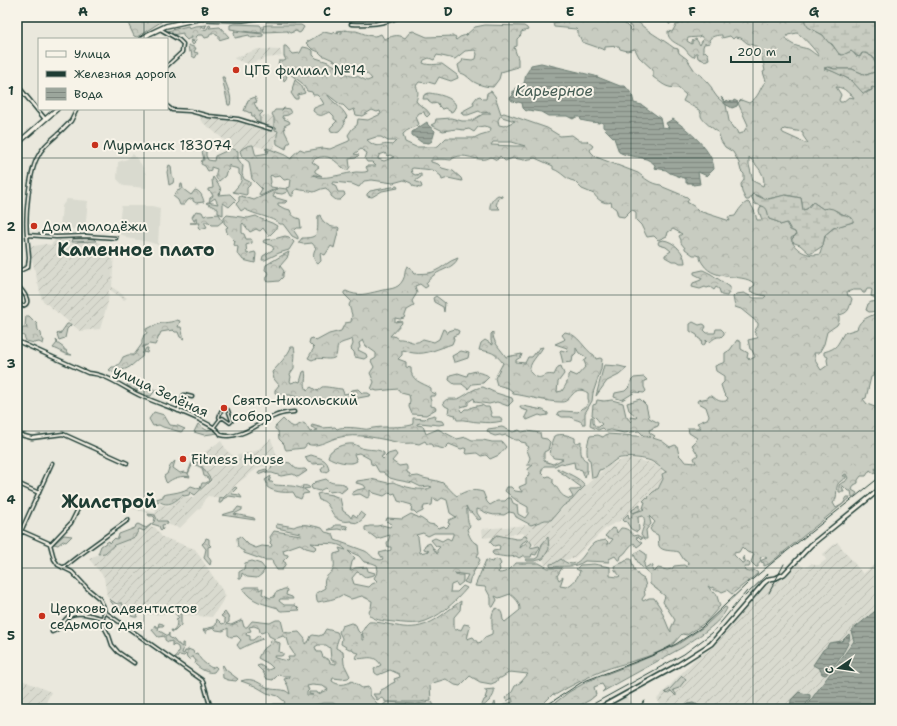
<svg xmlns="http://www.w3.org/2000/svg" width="897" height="726" font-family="'Shantell Sans',sans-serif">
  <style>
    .built { fill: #d9dacf }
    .industrial { fill: url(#industrial-furrows) }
    .forest { fill: url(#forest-crowns); stroke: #74847a; fill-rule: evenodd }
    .wetland { fill: url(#wetland-marsh); stroke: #74847a }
    .water { fill: url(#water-rules); stroke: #6a7c72 }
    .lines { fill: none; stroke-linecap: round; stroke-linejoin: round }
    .pedestrian-casing { stroke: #1f3d34; stroke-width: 4.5 }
    .minor-casing { stroke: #1f3d34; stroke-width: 5 }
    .tertiary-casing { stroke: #1f3d34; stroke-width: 5.5 }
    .secondary-casing { stroke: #1f3d34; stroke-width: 6 }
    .primary-casing { stroke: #1f3d34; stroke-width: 6 }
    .pedestrian { stroke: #f7f3e8; stroke-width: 1.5 }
    .minor { stroke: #f7f3e8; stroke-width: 2 }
    .tertiary { stroke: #f7f3e8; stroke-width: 2.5 }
    .secondary { stroke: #f7f3e8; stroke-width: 3 }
    .primary { stroke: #f7f3e8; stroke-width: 3.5 }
    .rail { stroke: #1f3d34; stroke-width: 1 }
    .grid { fill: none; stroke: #1f3d34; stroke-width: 1; stroke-opacity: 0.55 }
    .poi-dot { fill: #c8321e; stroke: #f7f3e8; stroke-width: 1.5 }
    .labels { text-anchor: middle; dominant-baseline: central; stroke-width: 4; stroke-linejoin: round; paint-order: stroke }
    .poi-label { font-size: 14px; fill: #1f3d34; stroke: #f7f3e8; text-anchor: start }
    .street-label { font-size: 14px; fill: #1f3d34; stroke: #f7f3e8 }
    .water-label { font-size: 15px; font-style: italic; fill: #445c53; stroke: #f7f3e8 }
    .district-label { font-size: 18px; font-weight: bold; fill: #1f3d34; stroke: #f7f3e8 }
    .neatline { fill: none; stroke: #1f3d34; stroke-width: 1.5 }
    .grid-label { font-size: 13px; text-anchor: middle; font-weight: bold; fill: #1f3d34 }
  </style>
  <defs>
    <pattern id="industrial-furrows" width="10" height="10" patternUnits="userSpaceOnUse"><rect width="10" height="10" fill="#d9dacf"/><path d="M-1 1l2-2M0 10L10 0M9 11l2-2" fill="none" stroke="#babcb2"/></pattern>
    <pattern id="forest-crowns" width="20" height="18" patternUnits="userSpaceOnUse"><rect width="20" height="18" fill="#c8ccc1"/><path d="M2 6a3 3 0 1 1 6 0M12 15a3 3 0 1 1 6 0" fill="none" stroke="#abb0a6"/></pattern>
    <pattern id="wetland-marsh" width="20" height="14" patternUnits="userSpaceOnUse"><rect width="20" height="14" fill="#c8ccc1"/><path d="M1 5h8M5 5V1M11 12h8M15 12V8" fill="none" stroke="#abb0a6"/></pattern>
    <pattern id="water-rules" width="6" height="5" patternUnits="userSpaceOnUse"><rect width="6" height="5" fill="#9ca69c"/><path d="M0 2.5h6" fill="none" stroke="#7f8880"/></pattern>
  </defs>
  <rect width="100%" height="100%" fill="#eae8dd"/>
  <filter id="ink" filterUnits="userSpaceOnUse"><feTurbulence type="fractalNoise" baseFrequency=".025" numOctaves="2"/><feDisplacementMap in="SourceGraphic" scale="8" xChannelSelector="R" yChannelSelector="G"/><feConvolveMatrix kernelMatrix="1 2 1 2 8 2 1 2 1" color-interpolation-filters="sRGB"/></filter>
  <g filter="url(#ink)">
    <path class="built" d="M 133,154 L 141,164 L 146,174 L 146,188 L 124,186 L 117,179 L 118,162 L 127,159 Z
      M 67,199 L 88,201 L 85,229 L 83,230 L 60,227 L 62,206 Z
      M 122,206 L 152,206 L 160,208 L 158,245 L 149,242 L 126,238 L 126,236 L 118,234 L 121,207 Z
      M 626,697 L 634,704 L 637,709 L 606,709 Z"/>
    <path class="industrial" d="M 258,49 L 280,50 L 282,56 L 267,58 L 248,64 L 235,59 L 234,58 Z
      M 200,115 L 229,121 L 243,119 L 260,124 L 262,115 L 275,117 L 274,127 L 277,133 L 274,150 L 250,145 L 238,151 L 201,121 Z
      M 65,239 L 74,242 L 96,241 L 99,242 L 106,249 L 114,250 L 112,287 L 127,298 L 124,300 L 109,289 L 108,302 L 100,329 L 80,331 L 42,300 L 29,247 L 45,244 L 51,245 L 55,240 Z
      M 271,439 L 279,461 L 258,468 L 239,482 L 221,498 L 208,496 L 204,500 L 203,505 L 180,528 L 169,525 L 169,521 L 160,521 L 155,515 L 134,509 L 134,507 L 155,513 L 156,509 L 130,501 L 131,499 L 159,507 L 158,504 L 168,506 L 182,496 L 193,498 L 212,481 L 198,461 L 202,454 L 221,441 L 227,451 L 234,456 L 256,451 Z
      M 627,458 L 652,463 L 662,469 L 662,483 L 621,520 L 607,527 L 574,558 L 545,565 L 543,558 L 547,555 L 531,542 L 523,533 L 483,538 L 482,529 L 529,525 L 552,519 L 585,486 L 609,465 Z
      M 151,527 L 155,527 L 162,537 L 195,549 L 226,596 L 212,617 L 169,614 L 142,615 L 107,597 L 104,577 L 89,559 Z
      M 837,542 L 863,574 L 875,564 L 880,571 L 880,607 L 876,609 L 804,709 L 706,709 L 693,703 L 688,704 L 682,709 L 663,709 L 657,699 L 696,658 L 711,649 L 738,614 L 762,589 L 767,585 L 785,578 L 797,562 L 805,568 L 812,563 L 815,565 L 819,565 L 826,560 L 823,554 Z
      M 17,673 L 24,681 L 51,692 L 46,703 L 40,702 L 37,709 L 35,709 L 17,701 Z"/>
    <path class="forest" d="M 125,17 L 181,17 L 164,20 L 137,37 L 134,36 Z
      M 278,17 L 284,17 L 286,20 L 290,19 L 296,22 L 295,23 L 266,22 Z
      M 546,17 L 612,17 L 623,22 L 632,31 L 633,30 L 629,24 L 618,17 L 631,17 L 633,19 L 636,19 C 642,29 663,39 674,48 L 678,49 L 679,53 L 687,59 L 695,71 L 702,76 L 712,88 L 712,90 L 717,97 L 726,105 L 729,121 L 733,128 L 736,129 L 738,134 L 743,133 L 748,125 L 738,103 L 741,100 L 749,103 C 760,97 759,88 766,81 L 763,72 L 765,71 C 763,62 762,55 758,47 L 747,43 L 741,38 L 735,37 L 733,39 L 730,36 L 722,38 L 722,35 C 718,35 711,36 709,40 L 710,43 L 704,44 L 703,47 L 703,52 L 705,51 L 708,54 L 709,59 L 705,61 L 698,58 L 697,53 L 695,53 L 695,56 L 693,57 C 689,55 687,51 684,48 C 677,43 667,41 668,31 L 672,32 L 676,25 L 680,24 L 678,21 L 674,18 L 671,19 L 670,24 L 669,24 L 666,18 L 668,17 L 805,17 L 805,22 L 810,28 L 823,35 L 841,55 L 852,51 L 856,56 L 860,57 L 863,52 L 873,57 L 874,61 L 879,65 L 878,71 L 866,75 L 852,69 L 834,69 L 831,67 L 824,69 C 839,71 855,83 866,93 L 872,90 L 872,87 L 875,86 L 880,89 L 880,178 L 876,177 L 880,179 L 880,289 L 875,298 L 871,296 L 872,290 L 871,289 L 867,289 L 865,293 L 863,293 L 861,290 L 853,290 L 847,292 L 848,296 L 850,296 L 852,299 C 849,309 849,313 839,315 L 839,321 L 837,325 L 827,332 L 824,344 L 819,353 L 814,353 L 816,362 L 821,370 L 828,365 L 827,360 L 828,357 L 824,355 L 824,352 C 838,348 837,345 844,333 L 857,329 C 860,318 870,317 879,312 L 878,311 L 869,312 L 866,310 L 868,304 L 871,302 L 880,301 L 880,374 L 875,373 L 873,374 L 875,375 L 871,377 L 866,398 L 863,399 L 867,404 L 880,409 L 880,471 L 875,468 L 876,471 L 875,474 L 870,470 L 866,476 L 861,476 L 858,480 L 858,483 L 854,485 L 852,490 L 857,493 L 855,496 L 852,497 L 851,491 L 848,491 L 842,485 L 842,486 L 844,492 L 839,492 L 839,485 L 843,482 L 845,482 L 848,478 L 846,474 L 844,475 L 843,476 L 846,476 L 846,478 C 844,479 842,480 841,481 C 833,485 840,497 833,503 L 836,508 L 843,504 L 847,497 L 850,497 L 849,499 L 769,564 L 764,566 L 764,563 L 761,562 L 762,560 L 767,558 L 763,556 L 760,558 L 761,560 L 758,564 L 758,567 L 756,567 L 751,562 L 754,554 L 747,552 L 742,547 L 739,552 L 734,553 L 734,555 L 742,563 L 744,562 L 742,559 L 744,556 L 745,561 L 749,562 L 750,565 L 749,567 L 744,567 L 745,571 L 750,572 L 754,570 L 758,573 L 757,574 L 732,594 L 727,590 L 722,592 L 719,590 L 714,590 L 713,587 L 711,588 L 708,586 L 712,592 L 716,593 L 720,606 L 706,622 L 687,635 L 682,634 C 679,637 676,641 674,643 C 661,655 624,663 607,669 C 589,676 572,685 555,695 L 553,694 L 538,709 L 491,708 L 493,707 L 495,702 L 496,708 C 503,706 507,703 513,702 L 512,698 L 507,701 L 505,698 L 512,692 L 515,686 L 521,682 L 528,674 L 510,672 L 501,678 L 499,678 L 496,682 L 491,684 L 480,682 L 470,676 L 460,686 L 455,685 L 446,679 L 433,683 L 430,686 L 431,700 L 420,702 L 387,702 L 416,704 L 432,702 L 436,709 L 384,709 L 383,705 L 387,702 L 385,702 L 385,700 L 381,698 L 377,700 L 373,694 L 380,694 L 381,690 C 387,688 389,684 395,682 L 394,679 L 400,677 L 399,674 L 390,670 L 378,675 L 375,673 L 374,669 L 381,665 C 373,652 364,661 355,658 L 359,653 L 354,652 L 352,649 L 349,649 L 341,644 L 342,638 L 339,632 L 342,626 L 351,623 L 355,624 L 358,631 L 362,635 L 362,640 L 364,640 L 362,632 L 366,625 L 369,622 C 377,621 395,626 403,627 C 429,630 442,614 461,601 L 460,610 L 454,617 L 454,629 L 456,630 L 459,629 L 461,630 L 464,624 L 469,625 L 470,627 L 467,639 L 473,637 L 478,643 L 481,642 L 485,637 L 492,634 C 493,626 490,617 494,610 L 497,608 C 502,611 502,614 503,620 L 505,622 L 520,610 C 520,602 516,599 510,594 L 499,598 L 495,596 L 497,600 L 493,607 L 491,607 L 491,598 L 485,587 L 475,586 L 486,560 L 492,562 L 496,559 L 499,560 L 501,564 L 499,566 L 500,570 L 498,572 L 499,573 C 506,573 512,568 516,563 L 539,563 L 548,568 L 562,568 L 557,576 L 559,580 L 563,577 L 560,586 L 566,587 C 573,584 578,578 580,571 L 576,569 L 580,565 L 594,564 L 610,567 L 610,576 L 618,577 L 620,576 L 615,570 L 614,566 L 624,562 L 628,559 L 631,559 L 634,569 L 639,576 L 644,579 L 646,586 L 644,589 L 645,595 L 642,599 L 643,601 L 649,598 L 654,598 L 660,607 L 669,629 L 671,632 L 671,628 L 675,620 L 663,602 L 665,596 L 650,584 L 650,574 C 643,569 637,563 634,554 L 640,550 L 646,554 L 646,559 L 644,564 L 645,568 L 650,565 L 653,566 L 652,570 L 654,572 L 658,568 L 667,570 L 672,569 L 674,566 L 684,565 L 687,567 L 688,562 L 684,560 L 679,552 C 673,550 662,552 659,546 C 658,543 659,539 658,535 L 652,532 L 650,529 L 655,522 L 649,516 L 651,524 L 646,530 L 647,539 L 644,539 L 641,535 C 642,529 647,522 643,516 L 638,517 L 639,530 L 637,532 L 631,529 L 626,521 L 625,522 L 623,520 L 625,517 L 628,514 L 629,519 C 633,517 632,513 632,510 L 640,505 L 640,510 L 633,513 L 645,509 L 643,508 L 645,502 L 643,501 L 647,497 L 648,499 L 649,496 L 653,492 L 655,491 L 656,489 L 658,489 L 663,479 L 662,474 L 666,472 C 662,469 656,463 651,461 C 644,458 624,456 617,459 C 612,462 604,470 599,470 L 596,477 L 592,478 L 590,460 L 588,459 C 586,451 587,444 590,436 L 598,435 L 603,437 L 607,434 L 651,437 L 644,436 L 639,431 L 624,433 L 611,430 L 606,431 L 603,428 L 598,430 L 590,426 L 591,417 L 593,417 L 593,423 L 596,427 L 599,427 L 602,424 C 598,422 597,417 592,415 L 593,405 L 596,404 L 597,400 L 604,401 L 612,400 L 623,403 L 626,416 L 631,422 L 632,421 L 630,417 L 636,418 L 637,417 L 629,410 L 627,403 L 640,399 L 646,405 L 649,418 L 659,423 L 658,426 L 649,430 L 650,433 L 655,436 L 653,438 L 662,441 L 670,447 L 675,445 L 677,446 L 679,455 L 682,458 L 685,462 L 696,463 L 694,458 L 698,455 L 692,445 L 695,442 L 697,438 L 689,433 L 688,428 L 701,428 L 697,423 L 707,419 L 709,416 L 706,407 L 697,402 L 698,400 L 708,398 L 709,396 L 712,396 C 717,400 719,402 726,401 L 728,398 L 724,394 L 721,385 L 724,382 L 724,376 L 716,371 L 715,366 L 725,362 L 725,353 L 730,350 L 737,340 L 741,342 L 741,349 L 748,353 L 747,358 L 751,359 L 755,357 L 752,350 L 750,349 L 748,340 L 757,338 L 758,337 L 754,332 L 758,326 L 758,323 L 741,309 L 735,307 L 733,297 L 736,294 L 744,293 L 754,298 L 764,298 L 766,296 L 757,294 L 750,291 L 751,288 L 755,285 C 747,272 715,283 703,264 C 701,261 700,260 700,256 L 697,255 L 693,255 L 685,249 L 685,248 L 681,243 L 681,240 L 679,236 L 682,234 L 673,229 L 668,232 L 667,236 L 658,240 L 654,236 L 647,237 L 641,225 L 636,220 L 636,214 L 635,211 L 631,210 L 624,217 L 618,216 L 616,209 L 612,206 L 611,202 C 604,205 597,199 594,194 L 582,189 L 574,181 C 566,180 562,172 553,169 L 553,166 L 535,158 L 524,160 L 513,158 L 505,161 L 500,156 L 497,160 L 491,157 C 478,165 463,149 451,160 C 444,159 438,159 431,160 L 431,162 L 438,164 L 442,168 L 453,171 L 461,178 L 462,181 L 448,178 L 442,180 L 441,176 L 437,173 L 436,171 C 428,169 422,169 413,168 L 411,169 L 412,173 L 415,175 L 421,174 L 421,177 L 415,181 L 421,184 L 422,187 L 420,188 L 413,186 L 411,183 L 404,180 L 393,183 L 372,180 L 364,181 L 359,187 L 352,184 L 334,182 L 332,183 L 332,184 L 335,185 L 338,192 L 344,192 L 345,195 L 340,200 L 336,200 L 331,196 L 331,194 L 326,188 L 321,189 L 314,192 C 308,190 303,191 297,189 L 293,192 L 294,196 L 291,196 L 287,188 L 290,187 L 291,179 L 284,180 L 280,176 L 274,177 L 271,175 L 270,176 L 271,182 L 270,185 L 271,187 L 277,188 L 260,196 L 259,194 L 262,189 L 252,179 L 249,162 L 242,157 L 240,151 C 242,148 249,145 253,145 L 255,153 L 256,155 L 268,153 L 269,150 L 266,152 L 267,150 L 265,149 L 267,148 L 285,155 L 291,159 L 292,156 L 300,149 L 305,151 L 323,148 L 330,149 L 349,141 L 350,139 L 348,135 L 352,129 L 357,125 L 358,119 L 368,120 L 381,114 L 380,111 L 377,112 L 372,110 L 362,116 L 356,115 L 354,109 L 349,111 L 343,105 L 341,105 L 328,95 C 331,102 342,106 347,117 L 344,120 L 345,124 L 339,131 L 335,132 L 331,131 L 330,128 L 337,121 L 334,119 L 334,116 L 330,112 C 322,114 322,119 313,111 L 314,108 L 324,104 L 321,99 L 317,95 L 313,95 L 312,92 L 307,91 L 302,83 L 290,74 L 287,75 L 286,79 L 284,81 L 283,76 L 280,75 L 281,66 L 278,65 L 279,61 L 284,61 L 286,60 L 284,56 L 284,46 L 286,46 L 293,54 L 300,53 L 303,47 L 308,48 L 313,51 L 313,55 L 316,58 L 328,62 L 339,68 L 344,73 L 351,76 L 357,76 L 367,81 L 372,79 C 365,69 354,68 343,71 L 335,61 L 322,55 L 319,52 L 312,49 L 306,43 L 307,42 L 324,32 L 333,34 L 333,32 L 339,34 L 340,33 L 342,33 L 342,31 L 339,31 L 338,33 L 337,31 L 345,30 L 346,31 L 346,30 C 349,31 353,31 356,31 C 364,33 372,39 381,34 L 384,39 C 391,37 397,33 405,38 L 410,32 L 413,31 L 427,37 L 454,36 L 456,37 L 455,39 L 456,40 L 460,37 L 466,35 L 475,27 L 485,25 L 524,26 L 527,28 L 528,30 L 521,32 L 521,35 L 517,39 L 517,46 L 514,47 L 518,59 L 518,67 L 501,72 L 499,79 L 493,87 C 487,87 479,85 474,82 C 468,78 466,74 460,73 L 458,65 L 462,62 L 463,59 L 472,60 L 476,59 L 477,54 L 475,50 L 465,51 L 455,59 L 437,55 L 434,60 L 429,58 L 424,60 L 423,63 C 429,66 436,64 442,64 L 457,75 L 458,78 L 451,81 L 439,77 L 435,84 L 428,82 L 426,83 L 419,82 L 416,86 C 419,91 418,96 416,101 C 419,106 427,108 430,114 L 427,117 L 425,115 L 424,112 L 419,113 L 416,117 L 419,124 C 414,128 407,129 403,134 L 405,142 L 416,147 L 435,147 L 438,146 L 446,138 L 474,138 L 480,135 L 490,132 L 491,128 L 484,126 L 478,127 L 474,132 L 469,129 L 464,130 L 456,129 L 443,131 L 431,125 L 435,123 L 436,119 L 438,119 L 451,118 L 462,121 L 471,121 L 483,114 L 490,114 L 490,112 L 482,113 L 479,111 L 468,115 L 463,115 L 461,112 L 474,105 L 473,102 L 477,97 L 480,96 L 483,99 L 486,99 L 487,93 L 491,91 L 495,96 L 501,114 L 504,113 L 547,128 L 560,136 L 572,135 L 580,141 L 587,141 L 593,146 L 590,150 L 591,152 L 596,157 L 638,173 C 645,178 650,184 661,185 L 663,187 L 687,197 L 689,199 L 687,202 L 695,207 L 699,211 L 730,221 L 728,217 L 735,216 C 738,211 743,203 748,202 C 754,207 755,213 757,220 L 762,220 L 759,211 L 761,206 L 764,206 L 768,210 L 769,219 L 778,222 L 780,225 L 786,223 L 790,230 L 795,232 L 796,235 L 791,238 C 794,251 809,257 820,254 L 826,234 L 835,227 L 853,222 L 853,221 C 845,215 833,207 823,209 L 813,202 L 807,209 L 803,210 L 801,198 L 787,195 L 767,199 L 753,194 L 749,200 L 746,200 L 742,192 L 741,184 L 744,180 L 744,174 L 741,171 L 739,163 L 733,152 L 725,147 L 721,141 L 718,132 C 714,129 703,122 701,116 C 701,114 701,112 699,110 L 683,101 L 686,95 L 678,88 C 665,88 663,84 653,77 L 653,70 L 639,57 L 635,49 L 627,51 L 620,49 L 619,46 L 605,47 L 605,50 L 582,42 L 580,37 L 578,36 L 578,31 L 576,29 L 554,27 L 553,23 L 558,22 L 558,21 L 549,20 ZM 797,33 C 802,35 816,51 819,56 C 815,55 812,51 808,49 C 801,47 790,46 786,38 L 788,35 ZM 701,36 L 703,39 L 700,45 L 696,39 L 692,41 L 692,44 L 687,41 L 688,38 C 692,37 698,38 701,36 ZM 836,87 C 847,88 846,93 852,95 L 854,98 L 849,97 L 843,102 L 840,102 L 839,100 L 841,95 L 840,93 ZM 501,115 L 502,117 L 515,121 L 504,126 L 499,125 L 498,120 ZM 784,129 L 803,132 L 803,136 L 808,143 L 805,143 L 783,133 L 782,131 ZM 376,137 L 381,137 L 388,141 L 396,141 L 392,145 C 380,142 379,151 367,140 ZM 493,142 L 512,142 L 525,146 L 514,146 L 491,145 ZM 361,149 L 367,153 L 365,159 L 367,162 L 372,162 L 376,166 L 367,166 L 366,167 L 368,171 C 364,173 360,172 356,172 C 346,173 328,179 318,177 C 317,177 314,175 313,175 L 322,176 L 315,172 L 315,170 L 319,167 L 312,162 C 314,159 316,158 320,157 C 332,154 338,165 347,171 L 350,167 L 349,159 L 356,158 L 359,155 L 354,154 ZM 385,153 L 387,156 L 390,155 L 394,157 L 384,161 L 378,159 L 379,155 ZM 749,157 C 756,165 767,175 763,186 L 753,181 L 749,165 Z
      M 234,24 L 260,25 L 262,28 L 262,33 L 250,32 L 230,29 L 230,25 Z
      M 207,25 L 205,26 L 206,27 L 205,28 L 201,26 L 201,29 L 203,30 L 207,29 L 209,25 L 211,26 L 209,28 L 220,27 L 229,37 L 219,40 L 219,36 L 216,35 L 215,33 L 211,33 L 209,37 L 205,38 L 203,35 L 198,35 L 196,37 L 197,40 L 193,41 L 195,43 L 193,45 L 191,42 L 193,41 L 190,40 L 193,36 L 187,40 L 183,36 L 183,33 L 172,35 L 167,33 L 167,31 L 188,26 L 189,28 L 195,26 Z
      M 267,25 L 301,25 L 304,27 L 301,32 L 299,33 L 296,31 L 290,33 L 287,31 L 264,32 L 263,26 Z
      M 234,31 L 263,34 L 263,36 L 251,38 L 249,35 L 235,38 L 234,32 L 235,31 Z
      M 188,45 L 196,48 L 194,52 L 198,53 L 195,58 L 192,56 L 191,51 L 189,52 Z
      M 222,77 L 224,77 C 226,86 233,96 230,105 L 228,105 Z
      M 295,80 L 301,85 L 305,93 L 298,95 L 298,99 L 295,99 L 291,93 L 293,90 L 292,89 Z
      M 429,93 C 437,94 454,97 456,106 L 453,111 L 451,112 L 445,108 L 442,109 L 439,106 L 438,103 L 432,104 L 429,102 L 428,99 L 423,99 L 424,95 Z
      M 255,97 L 257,102 L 254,103 L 259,112 L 261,111 L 263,112 L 260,115 L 260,124 L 254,119 L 255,116 L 252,116 L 251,112 L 250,113 L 246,111 L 244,111 L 248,100 Z
      M 284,108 L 289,109 L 291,113 L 288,115 L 282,116 L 284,119 L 289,121 L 290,123 L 284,126 L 285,132 L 290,142 L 287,144 L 286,149 L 277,144 C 276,139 277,134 278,131 L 275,130 L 275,128 L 277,128 L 274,127 L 274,118 L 272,114 L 275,110 L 282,110 Z
      M 224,143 L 228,143 L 231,148 L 238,151 L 238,159 L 243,166 L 242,174 L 244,179 L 250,182 L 250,185 L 247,188 L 247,194 L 246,195 L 233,192 C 237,186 243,183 241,176 L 239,174 L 239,169 L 231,167 L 229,165 L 229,169 L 226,172 L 225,176 L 219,181 C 214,178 216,174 217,169 L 211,167 L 211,170 L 208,171 L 205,166 L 201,164 L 202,160 L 204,160 L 202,151 L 203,147 L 205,147 L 205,150 L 206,150 L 206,156 L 208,160 L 214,161 L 215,156 L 226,151 L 226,149 L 225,148 L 227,146 L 226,145 L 224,146 L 225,145 Z
      M 169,165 L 171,166 L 172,175 L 174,179 L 173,183 L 169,185 L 167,172 Z
      M 213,177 L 220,187 L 221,192 L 218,195 L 230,194 L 236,200 L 229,207 L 223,203 L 223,215 L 218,213 L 218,209 L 206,203 L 207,202 L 218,204 L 215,198 L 209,202 L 210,198 L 213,196 L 211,192 L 208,191 L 208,189 L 213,188 L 212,180 Z
      M 181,184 L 182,184 L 183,189 L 191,195 L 195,190 C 201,191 203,198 204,202 L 196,203 L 193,201 L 193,198 L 188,200 L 184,205 L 180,205 L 178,200 L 173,196 L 176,193 L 177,191 L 180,190 Z
      M 397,186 L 398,188 L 382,191 L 372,197 L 367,196 L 367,194 L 370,191 Z
      M 279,188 L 287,189 L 287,192 L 282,194 L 275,193 L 273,197 L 287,201 L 285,203 L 278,203 L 278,205 L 283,208 L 290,210 C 292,216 294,217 300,219 L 301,228 L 297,228 L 294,231 L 298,237 L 298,239 L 292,236 L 283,224 L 280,224 C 272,217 255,215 244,209 L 241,211 L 236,204 L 239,201 L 239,197 L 241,196 L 254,200 Z
      M 498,195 L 502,196 L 502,197 L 498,198 L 497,201 L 497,203 L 496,205 L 500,209 L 490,209 C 489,204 493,198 498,195 Z
      M 196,211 L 202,212 L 204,216 L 207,215 L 219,214 L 223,221 L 218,225 L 212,225 L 209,222 L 204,222 L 207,227 L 200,229 L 198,227 L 200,223 L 190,223 L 196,223 L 197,218 L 195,218 L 195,221 L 194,221 L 192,217 Z
      M 227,215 L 248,218 L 256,216 C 262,221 271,221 277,226 L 275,230 L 270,235 L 268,235 L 263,228 L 260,231 L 256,229 L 250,232 L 243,223 L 242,224 L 242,233 L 244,234 L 246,239 L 251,239 L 252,241 L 252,243 L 246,245 L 247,254 L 255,252 L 256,254 L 255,263 L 243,260 L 240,256 L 237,254 L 238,247 L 234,245 L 235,241 L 227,233 L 226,228 L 228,227 L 224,223 L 224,218 Z
      M 320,215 C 321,221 330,229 338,227 L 339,228 L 334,248 L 331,246 L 325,255 L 320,253 L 321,261 L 318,264 C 313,261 312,253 316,248 L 312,243 L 303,244 L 299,243 L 299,242 L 302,238 C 305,238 308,238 312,237 C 320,235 317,223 318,216 Z
      M 285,236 L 289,237 L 294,242 L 289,250 L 279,253 L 265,260 L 262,260 L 263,256 L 274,249 L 272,246 L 263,242 L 264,240 L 274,239 Z
      M 87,238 L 94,239 L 96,241 L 72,242 L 73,239 Z
      M 663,240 C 674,241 685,253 685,263 L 680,263 L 677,261 L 672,261 L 665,257 L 665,255 L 671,251 L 666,247 L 659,245 L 658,243 L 659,241 Z
      M 289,252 L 287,258 L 280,266 L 284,271 L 283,274 L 283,277 L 279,281 L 268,282 L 266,279 L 269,273 L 265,270 L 266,265 L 281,256 Z
      M 458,258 C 454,268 442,269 434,275 C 431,277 429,280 426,283 L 428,286 L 425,288 L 420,284 L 415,286 L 417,293 L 412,301 L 414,306 L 407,310 L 404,318 L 400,319 L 395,318 L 395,322 L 401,321 L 402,323 L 390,336 L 394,336 L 398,339 C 405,338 413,344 417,342 C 419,342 421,340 423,339 L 434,342 L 439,339 L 443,329 L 445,330 L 447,334 L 449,331 L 455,329 L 459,331 L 458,334 L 453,336 L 454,339 L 452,344 C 440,348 426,355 414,353 C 410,353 406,350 402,350 L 402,355 L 398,359 L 406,362 L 406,367 L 411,368 C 410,381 423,383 431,388 L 431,392 L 436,394 L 435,396 L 430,396 L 430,398 L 431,401 L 431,406 L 435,407 L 436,409 L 426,415 L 412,414 L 409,407 L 410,400 L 409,395 L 401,393 L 398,389 L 377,391 L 371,389 L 374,382 L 370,373 L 374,367 L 371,361 L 376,358 L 376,353 L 366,346 L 363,340 L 359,343 L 360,347 L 358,350 L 366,354 L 367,357 L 364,359 L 355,357 L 354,352 L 351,349 L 353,344 L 352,339 C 347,342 340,342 338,346 C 336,349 338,356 334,358 C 327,361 319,356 312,360 L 308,358 L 314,348 L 309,343 L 310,339 L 313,338 L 316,341 L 329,334 L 341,331 L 345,323 L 351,322 L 352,315 L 349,305 L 351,301 L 344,294 L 344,292 L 346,291 C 358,297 366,294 379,291 C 388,288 397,291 403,280 C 406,275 404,270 407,266 L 412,269 L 413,273 L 414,274 C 421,273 427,274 433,272 C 443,268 448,261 458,258 Z
      M 703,270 L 711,274 L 730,287 L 730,290 L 727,296 L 721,295 L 719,289 L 716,287 L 714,290 L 710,287 L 707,288 L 705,287 L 700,289 L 692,287 L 693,283 L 701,280 L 702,278 L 694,274 L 694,272 Z
      M 436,296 L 445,303 L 444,312 L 443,307 L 434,302 L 433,298 Z
      M 26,316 L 29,316 L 37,324 L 38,330 L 41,333 L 42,340 L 44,340 L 43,344 L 39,342 L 34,343 L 26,341 L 24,336 L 21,335 L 22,331 L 21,328 L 27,328 L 26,325 L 25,326 Z
      M 177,320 L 180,321 L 178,327 L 181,327 L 184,339 L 180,337 L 178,332 L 175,332 L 173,330 L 161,332 L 155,345 L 149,344 L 143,347 L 144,352 L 146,348 L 148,348 L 147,353 L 143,352 L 142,357 C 135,361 131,369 121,370 L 124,377 L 122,377 L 109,370 L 112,367 L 115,367 C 120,364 121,361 123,357 L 128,355 L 134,355 L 142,344 L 142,340 L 144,335 L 147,333 L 146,329 L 152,326 L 153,327 C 160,321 169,324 177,320 Z
      M 693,322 L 699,325 L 703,324 L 705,325 L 706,327 L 704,330 L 707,333 L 715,333 L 716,329 L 721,329 L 724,332 L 724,334 L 721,337 C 716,336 712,340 709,343 L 706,340 L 705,344 L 702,346 L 701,340 L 698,338 L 697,335 L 690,331 L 690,324 Z
      M 67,324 L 71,324 L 71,325 L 67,329 L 65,338 L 59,340 L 57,334 L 58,333 L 60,334 Z
      M 493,332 C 492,342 501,349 506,357 L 522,354 L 521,357 L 516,360 L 516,362 L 525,363 L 528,357 L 532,357 L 539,348 L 543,347 C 539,355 528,363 530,372 C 542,384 541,372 554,375 L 558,367 L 561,366 L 564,374 L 558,382 L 557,392 L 562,391 C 566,385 568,382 568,375 L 570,373 L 577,376 L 586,366 L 584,361 L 587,359 L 586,357 L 579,353 L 576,348 L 576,353 L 573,356 L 572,362 L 563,363 L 560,351 L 561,350 L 568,352 L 567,348 L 555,344 L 564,340 L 565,339 L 562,335 L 565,332 C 579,334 584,350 594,355 L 596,359 L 600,358 L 602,359 L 601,369 L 593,393 L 592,401 L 585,413 L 585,424 L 583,424 C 580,419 575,421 571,417 L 562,417 L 557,414 L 558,412 L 562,411 L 578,412 L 582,408 L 585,408 L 589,401 L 588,399 L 588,393 C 573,383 572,402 562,402 C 545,402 529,396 513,394 L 512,391 L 508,388 L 497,385 L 495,378 L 503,363 C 494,352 492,352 479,350 L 481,343 L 485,340 L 493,345 L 491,341 L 491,334 Z
      M 56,340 L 58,342 L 57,343 L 64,348 L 64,350 L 66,350 L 67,353 L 72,355 C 64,355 61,350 53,348 L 57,343 Z
      M 291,347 L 294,347 C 296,354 294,361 294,368 L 290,374 L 291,377 L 290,381 L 291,383 L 297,381 L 300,382 L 303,372 L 305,371 C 307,378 303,384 307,390 L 311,387 L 317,391 C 319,390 320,388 322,387 C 325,386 338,389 342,389 L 344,394 L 349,393 L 352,390 L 358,389 L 362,393 L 368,393 L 371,395 L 369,396 L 337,402 L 319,399 L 304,399 L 290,395 L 280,395 L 275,393 L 275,390 L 279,385 L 274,379 L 272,372 C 277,367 289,354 291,347 Z
      M 461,351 L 469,353 L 468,358 L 456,362 L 454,362 L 452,356 Z
      M 604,365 L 619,366 L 627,368 L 619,375 L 607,381 L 596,396 Z
      M 476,371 C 480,374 486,373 489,377 L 483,383 L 472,384 L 468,389 L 462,384 L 454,384 L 449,380 L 450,375 L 458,373 L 467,376 L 468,373 Z
      M 644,377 L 647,380 L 644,381 L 644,387 L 646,391 L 644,393 L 635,392 L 622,400 L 614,397 L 615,393 L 625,391 L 630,386 L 631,381 L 634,378 Z
      M 129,379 L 140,381 L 143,389 L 149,391 L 149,388 L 151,387 L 155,390 L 158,390 L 158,391 L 154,392 L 151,396 L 143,395 L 136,392 L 137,390 L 131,390 L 130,387 L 127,386 Z
      M 483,387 L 496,393 L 512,398 L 513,401 L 508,406 L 497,402 L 489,404 L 475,402 L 474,398 L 468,402 L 468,405 L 461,407 L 460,410 L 462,412 L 465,409 L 469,409 L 472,407 L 482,405 L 485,407 L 489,407 L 491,413 L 490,415 L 493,417 L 500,417 L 502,421 C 494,423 487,423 479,422 C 472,422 465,419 457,420 L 455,415 L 448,413 L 449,408 L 445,406 L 443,403 C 447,396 453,401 460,398 C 468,394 473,388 483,387 Z
      M 523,406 L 543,410 L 548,413 L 548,415 L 542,416 L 539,415 L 527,420 L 525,417 L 528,411 L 521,409 L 520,406 Z
      M 154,412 L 164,415 L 170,425 L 178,426 L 185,429 L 181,432 L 163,427 L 159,425 L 153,426 L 149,419 Z
      M 435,415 L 436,417 L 435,420 L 442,421 L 444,424 L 439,425 L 420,423 L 417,424 L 417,425 L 423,426 L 426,434 L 438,429 L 457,439 L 466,437 L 472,440 L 483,440 L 492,442 L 502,442 L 506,447 L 499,455 L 490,459 L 486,455 L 481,456 L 477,453 L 467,454 L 466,453 L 467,449 L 464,448 L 461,449 L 449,444 L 444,449 L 436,447 L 433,447 L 431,444 L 427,444 L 425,441 L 419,444 C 414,442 407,444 401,443 C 380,439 358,432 336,438 C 327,441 316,448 307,444 L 304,448 L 286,450 L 285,448 L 284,444 L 279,439 L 278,431 L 275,429 L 275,427 L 283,419 L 288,424 L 294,427 L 303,423 L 305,424 L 310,432 L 318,430 L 311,427 L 312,425 L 323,428 L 335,427 L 337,429 C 342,426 358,428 364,429 C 367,430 371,428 373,428 C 386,426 399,428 412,425 L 413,423 L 413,418 L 425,419 L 427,417 Z
      M 198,424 L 206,430 L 213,429 L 218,433 L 204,435 L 194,432 Z
      M 502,427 L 513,432 L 519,430 L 522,432 L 527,431 L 540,433 L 541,438 L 547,439 L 550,442 L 548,450 L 544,452 L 544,461 L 553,464 L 563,459 L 554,458 L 550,455 L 552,441 L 554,436 C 562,433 568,435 575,438 L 575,442 L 578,443 L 581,441 C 581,448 579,458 587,461 L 587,470 L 585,478 L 582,470 L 575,468 L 574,462 L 566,464 L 561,463 L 555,466 L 544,466 L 541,472 L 546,477 L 549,476 L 553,479 L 553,483 C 561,491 558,495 570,499 L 573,497 L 569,490 L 577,490 L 581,488 L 581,487 C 572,481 566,475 557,470 L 557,468 C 564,472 583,479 585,486 L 578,493 L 572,500 L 563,506 L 551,520 L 545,520 L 531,525 L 516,517 L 514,513 L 509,512 L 504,515 C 499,514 495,516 490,514 C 485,513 482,510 477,509 L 477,513 L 481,519 L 478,520 L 471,512 L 469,512 L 466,506 C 468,512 466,520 470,526 L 467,529 C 469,536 472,543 478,544 L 479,553 L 477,556 L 480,560 L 470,579 L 469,584 L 464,582 L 468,575 L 454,573 L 458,575 L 463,575 L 463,582 L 458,586 L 456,583 L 451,585 L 450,592 L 457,592 L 463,586 L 467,588 C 455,602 438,619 419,623 C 412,624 402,623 394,622 C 386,621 377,621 370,616 L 369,612 L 371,608 L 372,601 L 362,596 L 351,599 L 342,595 C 334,600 327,600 318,602 L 317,600 L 316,593 L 325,588 C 322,575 330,577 334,567 C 335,564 333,558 334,554 L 341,552 L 339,548 L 346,550 C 338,540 323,545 311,543 L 317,547 L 314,550 L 306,548 L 300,544 L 283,550 L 284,554 L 288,555 L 288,556 L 283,561 L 286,563 L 282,570 L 277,570 L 273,564 L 272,560 L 264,560 L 244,553 L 244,551 C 236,548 238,545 237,538 L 240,536 L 249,545 L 256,548 L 262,546 L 271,547 L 272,545 L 270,543 L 271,540 L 270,537 L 274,531 L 301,535 L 300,533 L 277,528 L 276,526 L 277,524 L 294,527 C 301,522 313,526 322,528 L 325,532 L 333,534 L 335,540 C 345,544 355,547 365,551 C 373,555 370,559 381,560 L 383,559 L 379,553 L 391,550 L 391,547 L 388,547 L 387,543 L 389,539 L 390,535 L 377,539 L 365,530 L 365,527 L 370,526 L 377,526 L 382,525 L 390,527 L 392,524 L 386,521 L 387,518 L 402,519 L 411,514 L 422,519 L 429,524 L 435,525 L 438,528 L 444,526 L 446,528 L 450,524 L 448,523 L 449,520 L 456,517 L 450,513 L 447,500 L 442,498 L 438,501 L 433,498 L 432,505 L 424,506 L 423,511 L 417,514 L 414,511 L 411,511 L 412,505 L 398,501 L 395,493 L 392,494 L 390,492 L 384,496 L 374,493 L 370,490 L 370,496 L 367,498 L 360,494 L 352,495 L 352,493 L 357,490 L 366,488 L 364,485 L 356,483 L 357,481 L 371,479 L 388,483 L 393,482 C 401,486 424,493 432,487 L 429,486 L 421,487 L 413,483 L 397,480 L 390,478 L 383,472 L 379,472 L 375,465 L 371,464 L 370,459 L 359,453 L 354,454 L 357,461 C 351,466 334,461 328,457 C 329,448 345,443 353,444 C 356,444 361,449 366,449 C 372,450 379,449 384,453 L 384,455 L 381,457 L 383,459 L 388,454 L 395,452 L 397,455 L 392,461 L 399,466 L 406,465 L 407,467 L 407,472 L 410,474 L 410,477 L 418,476 C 426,480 434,479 443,483 C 448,486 452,493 457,496 C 467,490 472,489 483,492 L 487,502 L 490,505 L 497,501 L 505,501 L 508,498 L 511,498 L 513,503 L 517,505 L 518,514 L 525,518 L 528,514 L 528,507 L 517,501 L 505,491 L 507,487 L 511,487 L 515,491 L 522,492 L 519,487 L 526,484 L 526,479 L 529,474 L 528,469 L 533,465 L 527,465 L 530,458 L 527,450 L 529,447 L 526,445 L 526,443 L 521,442 L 519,440 L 515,440 L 506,435 L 502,436 L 500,435 L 495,436 L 490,434 L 489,432 L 487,431 L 488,429 ZM 423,533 L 428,536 L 434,533 L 453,533 L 453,535 L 451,540 L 447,538 L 442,541 L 435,538 L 431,540 L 436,546 L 440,547 L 437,550 L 437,554 L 430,543 L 425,545 L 424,548 L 424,549 L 429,551 L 420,553 L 418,537 L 416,535 ZM 348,551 L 359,556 L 364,562 L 372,563 L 377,565 L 378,571 L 374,578 L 377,581 L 377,582 L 372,584 L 369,587 L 354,584 L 352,578 L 357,572 L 360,573 L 365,577 L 374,575 L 375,573 L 368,571 L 367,567 L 355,568 L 350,571 L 352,562 L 355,558 Z
      M 311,455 C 320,458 328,459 329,470 L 326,472 L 322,472 L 321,469 L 324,465 L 323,463 L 314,464 L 308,462 L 305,457 Z
      M 195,459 L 188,474 L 190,477 C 182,475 172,478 167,483 L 166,482 L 164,476 L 167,474 C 169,468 170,465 175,461 L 173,468 L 180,473 L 184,472 L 188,473 L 192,462 Z
      M 195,461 L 196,463 L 199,462 L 211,480 L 195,495 L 190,492 L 189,495 L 184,496 L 183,495 C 175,501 168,508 159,501 L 156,503 L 153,502 L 153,500 L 163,497 L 163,495 C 170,493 184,493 191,486 L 200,489 L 202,483 L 206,483 L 209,481 L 208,478 L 204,476 L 202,468 L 194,464 Z
      M 279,461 L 290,463 C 297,469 294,470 305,469 L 307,471 L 298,477 L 293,474 L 281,476 L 272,473 L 266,473 L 266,471 L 258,474 L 259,471 L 266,469 L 268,471 L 272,468 L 271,467 L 273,466 L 273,464 Z
      M 271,476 L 269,482 L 272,482 L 275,485 C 285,486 295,485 303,489 L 302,486 C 305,485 309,486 310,488 L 304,489 L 309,493 L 303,494 L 301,499 L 296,497 L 293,492 C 283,493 274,492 267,487 L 267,483 L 265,480 Z
      M 326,479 C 332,485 337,482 344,484 L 347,488 L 341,493 L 337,491 L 329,492 L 325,488 L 319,491 L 312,489 L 311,486 L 315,482 Z
      M 235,487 L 237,488 L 232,493 L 232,494 L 240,495 L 242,498 L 229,496 L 223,499 L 221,503 L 219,503 L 220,497 L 223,498 Z
      M 321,493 L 332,495 L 340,498 L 343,511 L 349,515 L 351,518 L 353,514 L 357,517 L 360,512 L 365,516 L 364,518 L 358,523 L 351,522 L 351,521 C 328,525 334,501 319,500 L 317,494 Z
      M 238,507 L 242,508 L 242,510 L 234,514 L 254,518 L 255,520 L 222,515 L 235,511 Z
      M 148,514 L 155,515 L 158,521 L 167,521 L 168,524 L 162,525 L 163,529 L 161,531 L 159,526 L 152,524 L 144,531 L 139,529 L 135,537 L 114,545 L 105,553 L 98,554 L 101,546 L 109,541 L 110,543 L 115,538 L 116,539 L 118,538 L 119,534 L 135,528 L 136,525 L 138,524 L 146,528 L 154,522 L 155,518 L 153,516 L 149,516 Z
      M 335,525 L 341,525 L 347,526 L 348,529 L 344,528 L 342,530 L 338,529 L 328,530 L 334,527 Z
      M 612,528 L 616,529 L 617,533 L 621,528 C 627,528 630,531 634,536 L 637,535 L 642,538 L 641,540 L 638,537 L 636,538 L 639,541 L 642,543 L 641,544 L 637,547 L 634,543 C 628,546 627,553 621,556 L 620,560 L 618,560 L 615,556 L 609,559 L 609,562 L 585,561 C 573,569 563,565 551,567 L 550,566 L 550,564 L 555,563 L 561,559 C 579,574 584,550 594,543 C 597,541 603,541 606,540 L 608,542 L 607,544 L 609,544 L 613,539 L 606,537 L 605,536 Z
      M 64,535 L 72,536 L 66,542 L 63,541 L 58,545 L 54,544 Z
      M 497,535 L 516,539 L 520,539 L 526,535 L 528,539 L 522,543 L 520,548 L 529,540 L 532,544 L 530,548 L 539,546 L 540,547 L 536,555 L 532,554 L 531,557 L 524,557 L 524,555 L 519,558 L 516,556 C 508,558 502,556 494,555 L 492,553 L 493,551 L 499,550 L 500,546 L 498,545 L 494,546 L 490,542 L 494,537 Z
      M 548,537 L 549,549 L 543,559 L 534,561 L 526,561 L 526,559 L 535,559 L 538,557 L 542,544 Z
      M 206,538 L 209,539 L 209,544 L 211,546 L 208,547 L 208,556 L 211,561 L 210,565 L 204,558 L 206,549 L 202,544 L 205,541 Z
      M 252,561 L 261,564 L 265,569 L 262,574 L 257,578 L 247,577 L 242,573 L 241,579 L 239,579 L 239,572 L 244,569 L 245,563 Z
      M 246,587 L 259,587 L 259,590 L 263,588 L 262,594 L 270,598 L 274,597 L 275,593 L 284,589 L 286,589 L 287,590 L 286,595 L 292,597 L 293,599 L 280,599 L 279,601 L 284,605 L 295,605 L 300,610 L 281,611 L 279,610 L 278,608 C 265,604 251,602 243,589 Z
      M 109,599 L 117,604 L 119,603 L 122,603 L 126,611 L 129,611 L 130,613 L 134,613 L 134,609 L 137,608 L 139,610 L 137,617 C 132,618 126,613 124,609 L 115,607 Z
      M 725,607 L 727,608 C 721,623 696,638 683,647 L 602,692 L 605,689 L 602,684 L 594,687 L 596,695 L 590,700 L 573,709 L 547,709 L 569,692 L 588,681 L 640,661 L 678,644 L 705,626 Z
      M 225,612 L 229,618 L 229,622 L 226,624 L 231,625 L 242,620 L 244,627 L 247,627 L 252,621 L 270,623 L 276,620 L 281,620 L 284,632 L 289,633 L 299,632 L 305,639 L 305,644 L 309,641 L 311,636 L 313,635 L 319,636 L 323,634 L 326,629 L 337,632 C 341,638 336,642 336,648 L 343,652 L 344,664 L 350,676 L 348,678 L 342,679 L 333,678 L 332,681 C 338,686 346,685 352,681 L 362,688 L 369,687 L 370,689 L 370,695 L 380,707 L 382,706 L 383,709 L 344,709 L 333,703 L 324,703 L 296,709 L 264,709 L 263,707 L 265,707 L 274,704 L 284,704 L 285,702 L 278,696 L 267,693 L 255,686 L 241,681 C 254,676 260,685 271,689 C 276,690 281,689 286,691 L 290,694 L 288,686 L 284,679 L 289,678 L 290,676 L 282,676 L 279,674 L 273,680 L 267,679 L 263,672 L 257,666 L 260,665 L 268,670 L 273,668 L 269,664 L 258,658 L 262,650 L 269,645 L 271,640 L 280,643 L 279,652 L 283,653 L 283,655 L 281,656 L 274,656 L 275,658 L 288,661 L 289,660 L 288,657 L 294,657 L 294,654 L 290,648 L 287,638 L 283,636 L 275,639 L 269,636 L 267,631 L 261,633 L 260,632 L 259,628 L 254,626 L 249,627 L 251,631 L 247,632 L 246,635 L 250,636 L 250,640 L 253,640 L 259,635 L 263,639 C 258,640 244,647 240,649 L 237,645 L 241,640 L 237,636 L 231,637 L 228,635 L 228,628 L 223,631 L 216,630 L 214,628 L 207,630 L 206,634 L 205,633 L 205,630 L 203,631 L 204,629 L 213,627 L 216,625 L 217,619 L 222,624 L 225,623 L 225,619 L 221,616 ZM 318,645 L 326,645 L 330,648 L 331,659 L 332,661 L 336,661 L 336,664 L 330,663 L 329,660 L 323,657 L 321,652 L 317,652 L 315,647 ZM 312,685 L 323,686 L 328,690 L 318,694 L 317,692 L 309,692 L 309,694 L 313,695 L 307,695 L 307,692 L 309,690 L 307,686 Z
      M 175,613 L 181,614 L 181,625 L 175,631 L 172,632 L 171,630 L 174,631 C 176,628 178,622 176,619 L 179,618 Z
      M 159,623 L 163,624 L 164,626 L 159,626 L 158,630 L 168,636 L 169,633 L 169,637 L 174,640 L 177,644 L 179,644 L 179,645 L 182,647 L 182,643 L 184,643 L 184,647 L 182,653 L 184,654 L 185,651 L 188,651 L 188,649 L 193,651 L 194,654 L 197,653 C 200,660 205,664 212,668 L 215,666 L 217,668 L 214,672 C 208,674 200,669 195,664 L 196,661 L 193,657 L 191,657 L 190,660 L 187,657 L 186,654 L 184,656 L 179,655 L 177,658 L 175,658 L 178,652 L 179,652 L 178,647 L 175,645 L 172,646 L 172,641 L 168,642 L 165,640 L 165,636 L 158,637 L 152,630 L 155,625 L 156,627 L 158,627 Z
      M 223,665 L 226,670 L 238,679 L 236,681 L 228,680 L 223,678 L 222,666 Z
      M 682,676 L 686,679 L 679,688 L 673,690 L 676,694 L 676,696 L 671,691 L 667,694 L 665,692 L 669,690 Z
      M 494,689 C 496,697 486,703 481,709 L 475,709 L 477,707 L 481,707 L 484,700 L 487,698 L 485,698 L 487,692 L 484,690 Z"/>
    <path class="wetland" d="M 805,17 L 849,17 L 851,19 C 858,15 872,16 880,18 L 880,89 L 872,87 L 871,88 L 872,90 L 868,91 L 865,93 L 863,93 L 851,80 L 832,71 L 824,68 L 828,67 L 834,69 L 852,69 L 866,75 L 878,71 L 879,67 L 874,61 L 873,57 L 866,53 L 862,53 L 859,57 L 851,51 L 843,55 L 839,54 L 832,44 L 828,42 L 823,35 L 808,27 L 805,22 Z
      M 753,194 L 764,199 L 769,199 L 785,195 L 801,198 L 803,210 L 807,209 L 813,202 L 823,209 L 828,208 L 833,209 L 841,214 L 846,215 L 853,219 L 853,222 L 833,228 L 825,235 L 823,245 L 821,247 L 812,253 L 809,253 L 800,245 L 792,242 L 792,239 L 796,235 L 795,232 L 791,230 L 787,223 L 780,225 L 778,222 L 769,219 C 767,207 767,207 755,204 L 751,196 Z"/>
    <path class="water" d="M 541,63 L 595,76 L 620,86 L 625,86 L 632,94 L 634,103 L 642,105 L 660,118 L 662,127 L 669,128 L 666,123 L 673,119 C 688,130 713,150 714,169 L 707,176 L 698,172 L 700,184 L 693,185 L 692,183 L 686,183 L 686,179 L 670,173 L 666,170 L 654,168 L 655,165 C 645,154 631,159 619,152 L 614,138 L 603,127 L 603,123 L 600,122 L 599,123 C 593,122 587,122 581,120 L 580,117 L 576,117 L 573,119 L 567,116 L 548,116 L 541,112 L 528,110 L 526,111 L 523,108 L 522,103 L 518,102 L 516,103 L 514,101 L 512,101 L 510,98 L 514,94 L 512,94 L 512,91 L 514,92 L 515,88 C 526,85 524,82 526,74 C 528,71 530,68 531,65 Z
      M 721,97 L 726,102 L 727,100 L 728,101 L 733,102 L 734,100 L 738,102 L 737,106 L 732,108 L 725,104 Z
      M 427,122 L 428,125 L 435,131 L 432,141 L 429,143 L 421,142 L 412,135 L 412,132 Z
      M 880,607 L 880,709 L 804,709 L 854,641 L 851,631 Z
      M 849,634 C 853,643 833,667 826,675 L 822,674 L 820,669 L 813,665 L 823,650 L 827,647 L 829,643 L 842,641 Z
      M 799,692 L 810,695 L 810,698 L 803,709 L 790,709 L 791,700 Z
      M 693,703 L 706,709 L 682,709 L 688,704 Z"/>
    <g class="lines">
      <g class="pedestrian-casing">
        <path id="pedestrian" d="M 214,427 L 220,419 L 223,418 L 230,423 L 232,421 L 228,410 L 224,409 L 221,411 L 219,417 L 220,419"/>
      </g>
      <g class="minor-casing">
        <path id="minor" d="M 351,24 C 369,25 383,24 399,17
          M 160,29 L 179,40 L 183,44 L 182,52 L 167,66
          M 167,106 L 172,110 L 190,111 L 209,116 L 238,119 L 271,129
          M 61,131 L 71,121 L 77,109
          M 59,133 C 50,141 42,147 37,158 C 29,174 25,217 27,235 L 56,237 L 86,236 L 116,238
          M 17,272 L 28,267 L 29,257 L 27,235
          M 17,285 C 22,290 34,304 22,306 L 17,302
          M 17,341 L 88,373 C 107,374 122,387 139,395 C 163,406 190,413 213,427 C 216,429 219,431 221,435 C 241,440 258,423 275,416 C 281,413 287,413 294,412
          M 178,411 L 184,395 L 192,397
          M 17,434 L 32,438 L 63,434 L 127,463
          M 17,483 L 39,493
          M 17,529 L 51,544 L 71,523 L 81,503
          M 17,540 L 52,463
          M 50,544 L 54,559 L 58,565 L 72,572 L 88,589 L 100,599 L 103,605 L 105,612 L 202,680 L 204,684 L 211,709
          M 63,568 L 77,557 L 128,520
          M 104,613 L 102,623 L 109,636 L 112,645 L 118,652 L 134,663
          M 52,632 C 61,629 62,622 68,617 C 76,610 93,616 102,618"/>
      </g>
      <g class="tertiary-casing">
        <path id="tertiary" d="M 17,85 L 45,119"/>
      </g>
      <g class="secondary-casing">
        <path id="secondary" d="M 598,709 L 678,665 L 711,644 L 764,583 L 769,579 L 776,578 L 784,574 L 811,545 L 880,489"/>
      </g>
      <g class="primary-casing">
        <path id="primary" d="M 204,19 L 243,20 L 264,17
          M 142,39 L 149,34 L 166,26 L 207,17
          M 17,144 L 57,109"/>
      </g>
      <use href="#pedestrian" class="pedestrian"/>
      <use href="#minor" class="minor"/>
      <use href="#tertiary" class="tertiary"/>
      <use href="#secondary" class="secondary"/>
      <use href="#primary" class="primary"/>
      <path class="rail" d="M 769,593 L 784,564
        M 745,596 L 768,574
        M 541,709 L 582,682 L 651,656 L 676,644 L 702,627 L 748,583 L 772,563 L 880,477
        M 584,709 L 684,654 L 712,633 L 747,591
        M 636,709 L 645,701"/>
    </g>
  </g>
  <path class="grid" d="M 144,17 L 144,39M 266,17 L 266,709M 388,17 L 388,709M 509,17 L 509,709M 631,17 L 631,709M 753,17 L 753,709M 144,109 L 144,709M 17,158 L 880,158M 17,295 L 880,295M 17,431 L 880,431M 17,568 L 880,568"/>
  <g class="poi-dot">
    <circle cx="236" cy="70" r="4"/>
    <circle cx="95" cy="145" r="4"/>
    <circle cx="34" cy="226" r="4"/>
    <circle cx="224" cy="408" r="4"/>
    <circle cx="183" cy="459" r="4"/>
    <circle cx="42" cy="616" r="4"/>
  </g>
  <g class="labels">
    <g class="poi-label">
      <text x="244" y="70">ЦГБ филиал №14</text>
      <text x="103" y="145">Мурманск 183074</text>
      <text x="42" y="226">Дом молодёжи</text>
      <text x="232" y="400">Свято-Никольский<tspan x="232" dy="16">собор</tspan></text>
      <text x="191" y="459">Fitness House</text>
      <text x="50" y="608">Церковь адвентистов<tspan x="50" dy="16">седьмого дня</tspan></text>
    </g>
    <g class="street-label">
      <text transform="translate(161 391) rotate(25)">улица Зелёная</text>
    </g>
    <g class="water-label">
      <text x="554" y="91">Карьерное</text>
    </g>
    <g class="district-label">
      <text x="136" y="250">Каменное плато</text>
      <text x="109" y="502">Жилстрой</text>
    </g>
  </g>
  <rect width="897" height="726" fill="none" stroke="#f7f3e8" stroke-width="44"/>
  <rect x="38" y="38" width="130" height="72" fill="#f7f3e8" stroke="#a1aaa0"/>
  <rect x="46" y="51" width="20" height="6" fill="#f7f3e8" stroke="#a1aaa0"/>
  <text x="74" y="58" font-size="12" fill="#1f3d34">Улица</text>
  <rect x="46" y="71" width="20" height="6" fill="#1f3d34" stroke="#a1aaa0"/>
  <text x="74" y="78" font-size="12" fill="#1f3d34">Железная дорога</text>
  <rect x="46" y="88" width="20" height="12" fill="url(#water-rules)" stroke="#a1aaa0"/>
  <text x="74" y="98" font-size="12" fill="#1f3d34">Вода</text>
  <g transform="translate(839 668) rotate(257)" stroke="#f7f3e8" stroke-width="3" paint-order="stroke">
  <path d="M0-3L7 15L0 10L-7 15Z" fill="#1f3d34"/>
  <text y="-6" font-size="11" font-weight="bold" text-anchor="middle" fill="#1f3d34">С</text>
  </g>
  <path d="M731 56v6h59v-6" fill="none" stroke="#1f3d34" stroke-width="2"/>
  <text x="737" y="56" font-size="12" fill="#1f3d34" stroke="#f7f3e8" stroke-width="3" paint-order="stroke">200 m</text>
  <rect x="22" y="22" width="853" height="682" class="neatline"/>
  <g class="grid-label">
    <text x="83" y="16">A</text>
    <text x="205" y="16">B</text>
    <text x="327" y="16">C</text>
    <text x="448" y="16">D</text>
    <text x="570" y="16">E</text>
    <text x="692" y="16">F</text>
    <text x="814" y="16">G</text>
    <text x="11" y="95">1</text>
    <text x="11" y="231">2</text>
    <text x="11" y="368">3</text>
    <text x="11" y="504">4</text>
    <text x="11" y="640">5</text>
  </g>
</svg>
